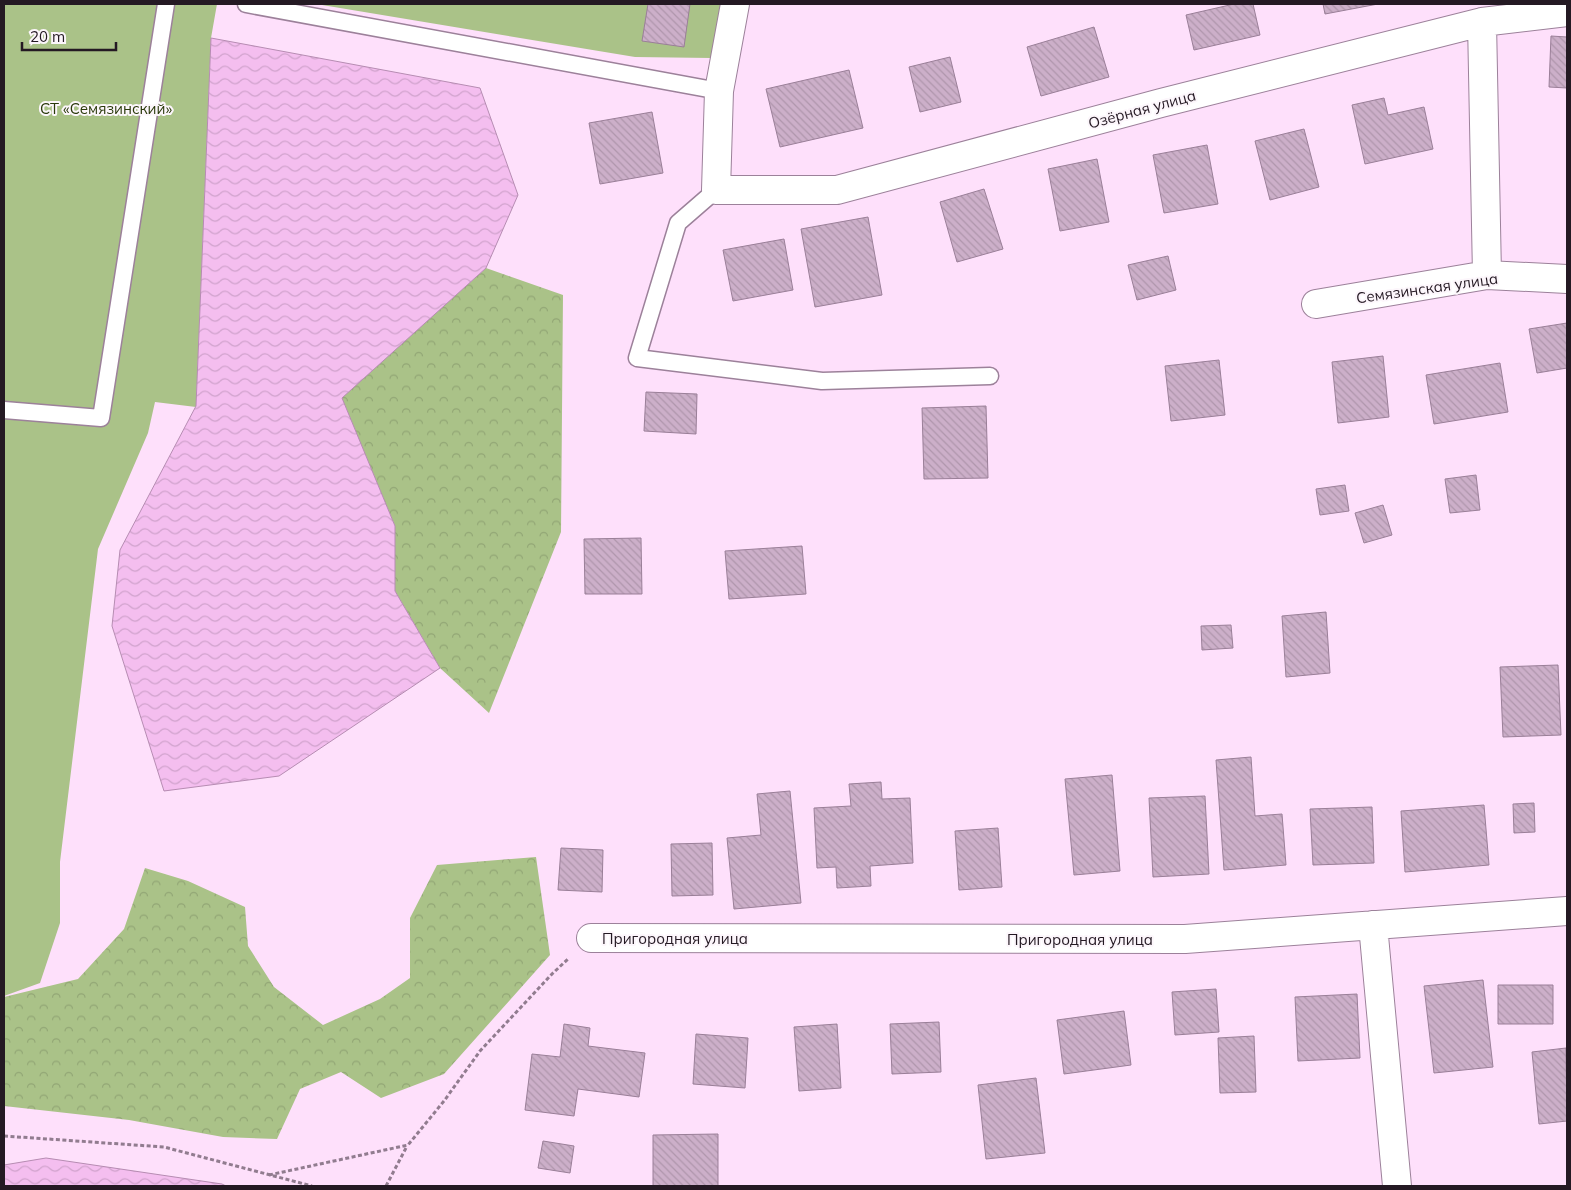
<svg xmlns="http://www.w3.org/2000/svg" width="1571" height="1190" font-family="Mulish,sans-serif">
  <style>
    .forest { fill: url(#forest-crowns) }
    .green { fill: #aac288 }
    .water { fill: url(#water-waves); stroke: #b68cb2 }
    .building { fill: url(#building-back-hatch); stroke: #9a7f98 }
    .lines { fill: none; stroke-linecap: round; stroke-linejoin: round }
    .lane-casing { stroke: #9c819a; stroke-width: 19 }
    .street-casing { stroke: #9c819a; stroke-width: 30 }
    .path { stroke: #917c8f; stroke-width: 3; stroke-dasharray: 4 2.5; stroke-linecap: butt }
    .lane { stroke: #fff; stroke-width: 16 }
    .street { stroke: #fff; stroke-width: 28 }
    .labels { text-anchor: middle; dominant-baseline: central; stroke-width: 4; stroke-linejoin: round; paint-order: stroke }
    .park-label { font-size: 15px; fill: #29390a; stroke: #fcf6fb }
    .street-label { font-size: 15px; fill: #241923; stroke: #fcf6fb }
  </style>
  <defs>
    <pattern id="forest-crowns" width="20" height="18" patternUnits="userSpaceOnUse" patternTransform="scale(1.25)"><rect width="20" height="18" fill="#aac288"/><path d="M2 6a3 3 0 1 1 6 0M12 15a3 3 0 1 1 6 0" fill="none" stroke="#92a675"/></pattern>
    <pattern id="water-waves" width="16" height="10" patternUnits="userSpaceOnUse" patternTransform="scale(1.25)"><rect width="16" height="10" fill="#f4beef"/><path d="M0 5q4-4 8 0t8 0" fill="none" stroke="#d1a3cd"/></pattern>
    <pattern id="building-back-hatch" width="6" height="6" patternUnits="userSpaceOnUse" patternTransform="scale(1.25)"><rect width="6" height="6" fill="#ccafc9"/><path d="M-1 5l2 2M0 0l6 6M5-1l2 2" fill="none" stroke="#af96ac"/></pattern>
  </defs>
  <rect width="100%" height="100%" fill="#fee0fb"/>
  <path class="forest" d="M 486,268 L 563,295 L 561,532 L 489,713 L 440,668 L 395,591 L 395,526 L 341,398 Z
    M 536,857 L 550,955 L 444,1074 L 381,1098 L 341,1072 L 300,1089 L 277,1139 L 223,1137 L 129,1120 L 4,1106 L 4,997 L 78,979 L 124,929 L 145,868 L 188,881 L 245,907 L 248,946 L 274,987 L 323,1025 L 380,999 L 410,978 L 410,918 L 437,865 Z"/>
  <path class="green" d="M 4,4 L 217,4 L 211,38 L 196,407 L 155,402 L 148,433 L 98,549 L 60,862 L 60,923 L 40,983 L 4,996 Z
    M 316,4 L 721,4 L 711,58 L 635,57 Z"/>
  <path class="water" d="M 211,38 L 480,88 L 518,195 L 486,268 L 342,398 L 395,526 L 395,591 L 440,668 L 279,776 L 164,791 L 112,626 L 120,550 L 196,406 Z
    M 46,1158 L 222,1184 L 226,1186 L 4,1186 L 4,1165 Z"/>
  <path class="building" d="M 648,4 L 690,4 L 684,47 L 642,41 Z
    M 1234,4 L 1253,4 L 1260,35 L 1194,50 L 1186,15 Z
    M 1323,4 L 1378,4 L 1325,14 Z
    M 1094,27 L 1109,77 L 1041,96 L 1027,47 Z
    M 1551,36 L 1567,37 L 1567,88 L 1549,87 Z
    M 950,57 L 961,102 L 920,112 L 909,67 Z
    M 849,70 L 863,128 L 780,147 L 766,89 Z
    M 1384,98 L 1388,115 L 1424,107 L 1433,149 L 1365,164 L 1352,105 Z
    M 652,112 L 663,173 L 600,184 L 589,123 Z
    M 1304,129 L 1319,187 L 1270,200 L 1255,141 Z
    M 1207,145 L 1218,204 L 1164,213 L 1153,155 Z
    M 1097,159 L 1109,222 L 1060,231 L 1048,169 Z
    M 984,189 L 1003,249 L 957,262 L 940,202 Z
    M 868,217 L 882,295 L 815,307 L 801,229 Z
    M 784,239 L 793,290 L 733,301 L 723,250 Z
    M 1168,256 L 1176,290 L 1137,300 L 1128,265 Z
    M 1567,323 L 1567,368 L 1537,373 L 1529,329 Z
    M 1383,356 L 1389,417 L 1338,423 L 1332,362 Z
    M 1219,360 L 1225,415 L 1171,421 L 1165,366 Z
    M 1500,363 L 1508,412 L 1434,424 L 1426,375 Z
    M 646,392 L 697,394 L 696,434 L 644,431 Z
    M 986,406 L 988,478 L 924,479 L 922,408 Z
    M 1476,475 L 1480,510 L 1450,513 L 1445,479 Z
    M 1345,485 L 1349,511 L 1320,515 L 1316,489 Z
    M 1383,505 L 1392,535 L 1364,543 L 1355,513 Z
    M 641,538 L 642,594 L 585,594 L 584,539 Z
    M 802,546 L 806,594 L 729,599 L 725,551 Z
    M 1326,612 L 1330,673 L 1286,677 L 1282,616 Z
    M 1231,625 L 1233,648 L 1202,650 L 1201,626 Z
    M 1558,665 L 1561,735 L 1503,737 L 1500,667 Z
    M 1251,757 L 1255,816 L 1282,814 L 1286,865 L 1224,870 L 1216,760 Z
    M 1112,775 L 1120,871 L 1074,875 L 1065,779 Z
    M 881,782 L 882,799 L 910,798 L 913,863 L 870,866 L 871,886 L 837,888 L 836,867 L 817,868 L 814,808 L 851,806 L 849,784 Z
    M 790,791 L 801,903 L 734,909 L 727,838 L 761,835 L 757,794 Z
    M 1205,796 L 1209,874 L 1153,877 L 1149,798 Z
    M 1534,803 L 1535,832 L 1514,833 L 1513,804 Z
    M 1484,805 L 1489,865 L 1405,872 L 1401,811 Z
    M 1372,807 L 1374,863 L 1313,865 L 1310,809 Z
    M 998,828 L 1002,887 L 959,890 L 955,831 Z
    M 712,843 L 713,895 L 672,896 L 671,844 Z
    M 561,848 L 603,850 L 602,892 L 558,890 Z
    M 1483,980 L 1493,1067 L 1434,1073 L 1424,986 Z
    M 1498,985 L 1553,985 L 1553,1024 L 1498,1024 Z
    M 1216,989 L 1219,1032 L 1175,1035 L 1172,992 Z
    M 1357,994 L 1360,1058 L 1298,1061 L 1295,997 Z
    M 1124,1011 L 1131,1065 L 1064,1074 L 1057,1020 Z
    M 939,1022 L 941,1072 L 892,1074 L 890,1024 Z
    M 564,1024 L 590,1028 L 588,1046 L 645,1053 L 639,1097 L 578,1089 L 574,1116 L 525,1110 L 532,1054 L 560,1057 Z
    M 837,1024 L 841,1088 L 799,1091 L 794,1027 Z
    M 696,1034 L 748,1038 L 745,1088 L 693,1084 Z
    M 1254,1036 L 1256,1092 L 1220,1093 L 1218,1038 Z
    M 1566,1048 L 1567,1121 L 1539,1124 L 1532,1052 Z
    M 1036,1078 L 1045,1153 L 986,1159 L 978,1085 Z
    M 718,1134 L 718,1186 L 653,1186 L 653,1135 Z
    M 543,1141 L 574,1146 L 570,1173 L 538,1168 Z"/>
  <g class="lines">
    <g class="lane-casing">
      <path id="lane" d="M 246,4 L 719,91
        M 716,190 L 678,223 L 637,358 L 822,381 L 990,376
        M 4,410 L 101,418 L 166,4"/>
    </g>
    <g class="street-casing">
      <path id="street" d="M 735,4 L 719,91 L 716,190 L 837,190 L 1161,103 L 1482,22 L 1567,12
        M 1482,22 L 1487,275
        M 1316,304 L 1487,275 L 1567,279
        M 1373,925 L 1397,1186
        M 591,938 L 1185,939 L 1567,911"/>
    </g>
    <path class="path" d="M 4,1136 L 164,1147 L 312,1186
      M 269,1175 L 408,1145 L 444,1101 L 480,1051 L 552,974 L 569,958
      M 386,1186 L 407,1146"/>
    <use href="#lane" class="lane"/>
    <use href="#street" class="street"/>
  </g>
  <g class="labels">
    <g class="park-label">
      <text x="106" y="108">СТ «Семязинский»</text>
    </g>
    <g class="street-label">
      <text transform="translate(1142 109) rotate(-15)">Озёрная улица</text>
      <text transform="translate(1427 288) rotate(-8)">Семязинская улица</text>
      <text x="675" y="938">Пригородная улица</text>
      <text x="1080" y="939">Пригородная улица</text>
    </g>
  </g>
  <rect width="1571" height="1190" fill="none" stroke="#241923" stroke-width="10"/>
  <path d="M22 42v8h94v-8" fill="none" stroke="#241923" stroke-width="2.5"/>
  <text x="30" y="42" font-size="15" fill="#241923" stroke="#fcf6fb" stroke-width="4" paint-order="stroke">20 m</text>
</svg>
